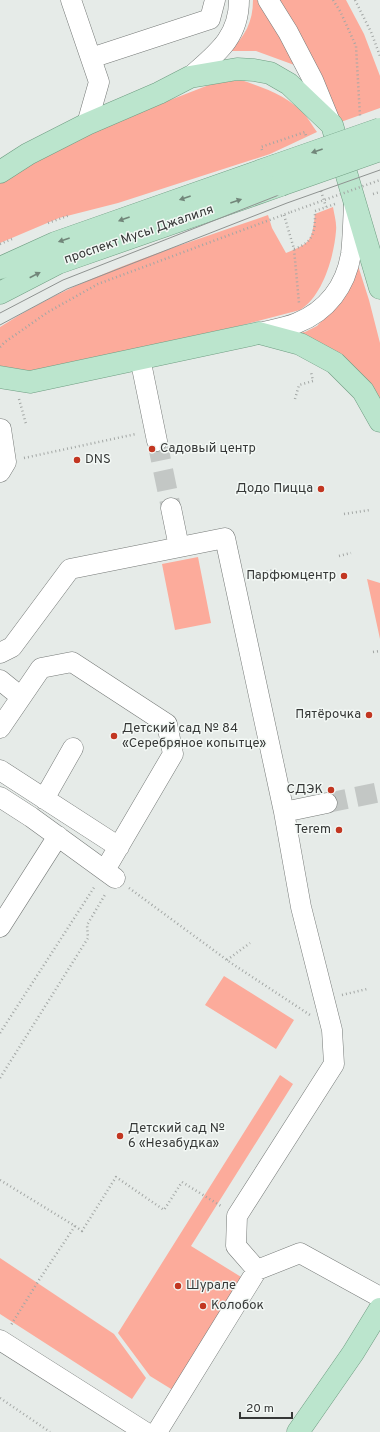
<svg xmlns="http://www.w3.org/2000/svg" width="380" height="1432" font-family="Overpass,sans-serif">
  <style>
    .green { fill: #fcab9b }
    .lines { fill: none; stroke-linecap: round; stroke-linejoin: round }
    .minor-tunnel { stroke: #c3c7c5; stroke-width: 20; stroke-dasharray: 20 10; stroke-linecap: butt }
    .minor-casing { stroke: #767a78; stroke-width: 21 }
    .major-casing { stroke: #6f9d82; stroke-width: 23 }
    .path { stroke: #a3a7a5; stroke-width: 2.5; stroke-dasharray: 1 3; stroke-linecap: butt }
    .minor { stroke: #fff; stroke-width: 20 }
    .major { stroke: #bbe5cd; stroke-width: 22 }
    .tram { stroke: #8f9391; stroke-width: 1 }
    .major-bridge-casing { stroke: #6f9d82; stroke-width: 23; stroke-linecap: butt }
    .path-bridge { stroke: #a3a7a5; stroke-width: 2.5; stroke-dasharray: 1 3; stroke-linecap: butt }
    .major-bridge { stroke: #bbe5cd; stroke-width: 22 }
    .oneway { fill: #72867a }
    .poi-dot { fill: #c23621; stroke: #f3f8f5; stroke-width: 1.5 }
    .labels { text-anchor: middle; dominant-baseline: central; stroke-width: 3; stroke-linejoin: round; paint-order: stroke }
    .street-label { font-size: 13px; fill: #363837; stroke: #f3f8f5 }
    .poi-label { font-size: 13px; fill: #363837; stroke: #f3f8f5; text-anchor: start }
  </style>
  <rect width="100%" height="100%" fill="#e6ebe8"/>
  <path class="green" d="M 253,0 L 257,0 L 268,14 L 297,66 L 256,51 L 230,51 C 245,36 253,22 253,0 Z
    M 277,0 L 346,0 L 364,34 L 380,76 L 380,108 L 338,123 Z
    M 241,80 C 265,88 289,96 306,116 C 310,121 313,127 317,132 L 270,154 L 118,203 L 59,218 L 0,243 L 0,181 L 98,128 L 214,83 Z
    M 333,207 C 334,214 337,223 336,231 C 334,256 323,296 300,310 L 235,327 L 29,372 L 0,368 L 0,327 C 82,274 177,247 268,215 L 272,228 L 286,253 C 311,243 312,241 315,214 Z
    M 354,253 L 369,300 L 380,343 L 380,404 L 299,333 L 305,332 L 317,326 L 330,312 Z
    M 198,557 L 211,623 L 175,630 L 162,564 Z
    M 367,579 L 380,583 L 380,639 Z
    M 224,976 L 294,1020 L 276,1049 L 205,1005 Z
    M 280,1075 L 293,1084 L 191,1246 L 246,1280 L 176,1392 L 150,1376 L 118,1333 Z
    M 0,1258 L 114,1334 L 146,1378 L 132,1399 L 0,1314 Z"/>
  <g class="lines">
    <path class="minor-tunnel" d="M 157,441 L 171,508
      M 327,803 L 380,792"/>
    <g class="minor-casing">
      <path id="minor" d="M 71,0 L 99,82 L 87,124
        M 268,0 L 288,32 L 313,80 L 331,124
        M 91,58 L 210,19 L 215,0
        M 190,77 C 216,54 239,38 239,0
        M 259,333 C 271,330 285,328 297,323 C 327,311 346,286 351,254 C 353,238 353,221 354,205
        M 140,358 L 157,441
        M 0,472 L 6,462 L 1,429
        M 171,508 L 179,547
        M 0,653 L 12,647 L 70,569 L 225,538 L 284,812 L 301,907 L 332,1030 L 334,1064 L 237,1216 L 236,1246 L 257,1270 L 300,1253 L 380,1297
        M 0,680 L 21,697
        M 0,728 L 41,668 L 72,662 L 167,724 L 173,754 L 105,870
        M 0,770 L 119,847
        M 0,797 L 31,817 L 115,878
        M 44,799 L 73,748
        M 284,812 L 327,803
        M 0,927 L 58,836
        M 0,1340 L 145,1432
        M 157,1432 L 257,1270"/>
    </g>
    <g class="major-casing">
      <path id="major" d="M 0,172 L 28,154 L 87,124 L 159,93 L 190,77 L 237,69 L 254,70 L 270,73 L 289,84 L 332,125 L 380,288
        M 0,268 L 55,243 L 274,166
        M 0,293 L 58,263 L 281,185
        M 0,377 L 30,382 L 259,333 L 300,344 L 335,363 L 363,391 L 380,421
        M 298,1432 L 353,1353 L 380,1309"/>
    </g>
    <path class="path" d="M 333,0 L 340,11 L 356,46 L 360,116
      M 355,0 L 371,32 L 380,56
      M 262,150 L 261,147 L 305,132 L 306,136
      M 321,191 L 326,207
      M 373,194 L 380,192
      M 284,215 L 294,249 L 299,303
      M 48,223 L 70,215
      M 0,244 L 12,239
      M 294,249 C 315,242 315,230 315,211 L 335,204
      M 0,347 L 5,342 L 48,312 L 98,284 L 291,212
      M 19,399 L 26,424
      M 295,399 L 299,385 L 313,381 L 311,372
      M 24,458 L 136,434
      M 344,514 L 370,510
      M 339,556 L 351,553
      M 251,575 L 278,569
      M 373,652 L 380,651
      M 129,888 L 231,963 L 310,1015
      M 227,960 L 250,943
      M 342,995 L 367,989
      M 0,1033 L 95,886
      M 0,1078 L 88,938 L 87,925 L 106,893
      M 0,1180 L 75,1226 L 39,1280 L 11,1325
      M 75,1226 L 82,1231 L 116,1177 L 164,1210 L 182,1182 L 221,1206
      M 0,1398 L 50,1432"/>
    <use href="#minor" class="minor"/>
    <use href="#major" class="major"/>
    <path class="tram" d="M 0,313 L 63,280 L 284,193 L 380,159
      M 0,325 L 67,289 L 287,203 L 380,170"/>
    <g class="major-bridge-casing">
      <path id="major-bridge" d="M 274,166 L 380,129
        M 281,185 L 380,150"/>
    </g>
    <path class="path-bridge" d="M 291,212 L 380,180"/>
    <use href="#major-bridge" class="major-bridge"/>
  </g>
  <defs><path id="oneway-solid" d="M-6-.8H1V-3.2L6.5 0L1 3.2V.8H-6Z"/></defs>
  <g class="oneway">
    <use href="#oneway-solid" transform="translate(317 151) rotate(161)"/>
    <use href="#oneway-solid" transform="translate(185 198) rotate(161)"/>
    <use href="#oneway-solid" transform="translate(236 201) rotate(-19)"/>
    <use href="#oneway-solid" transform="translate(124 219) rotate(160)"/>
    <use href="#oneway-solid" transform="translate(64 240) rotate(161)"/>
    <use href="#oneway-solid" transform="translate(35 275) rotate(-27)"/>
  </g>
  <g class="poi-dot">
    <circle cx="152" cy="449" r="4"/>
    <circle cx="77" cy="460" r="4"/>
    <circle cx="321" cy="489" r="4"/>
    <circle cx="344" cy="576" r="4"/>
    <circle cx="369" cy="715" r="4"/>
    <circle cx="114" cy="736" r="4"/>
    <circle cx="331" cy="790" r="4"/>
    <circle cx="339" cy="830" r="4"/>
    <circle cx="120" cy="1136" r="4"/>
    <circle cx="178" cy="1286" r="4"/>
    <circle cx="203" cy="1306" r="4"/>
  </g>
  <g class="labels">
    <g class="street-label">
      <text transform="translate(139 235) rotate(-19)">проспект Мусы Джалиля</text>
    </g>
    <g class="poi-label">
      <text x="160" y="449">Садовый центр</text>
      <text x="85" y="460">DNS</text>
      <text x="313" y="489" text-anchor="end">Додо Пицца</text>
      <text x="336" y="576" text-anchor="end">Парфюмцентр</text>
      <text x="361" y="715" text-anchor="end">Пятёрочка</text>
      <text x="122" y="729">Детский сад № 84<tspan x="122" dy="15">«Серебряное копытце»</tspan></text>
      <text x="323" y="790" text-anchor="end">СДЭК</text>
      <text x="331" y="830" text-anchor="end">Terem</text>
      <text x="128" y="1129">Детский сад №<tspan x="128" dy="15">6 «Незабудка»</tspan></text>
      <text x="186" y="1286">Шурале</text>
      <text x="211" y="1306">Колобок</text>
    </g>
  </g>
  <path d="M240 1412v6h52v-6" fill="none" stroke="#363837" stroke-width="2"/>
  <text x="246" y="1412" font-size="12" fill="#363837" stroke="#f3f8f5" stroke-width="3" paint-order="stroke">20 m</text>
</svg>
